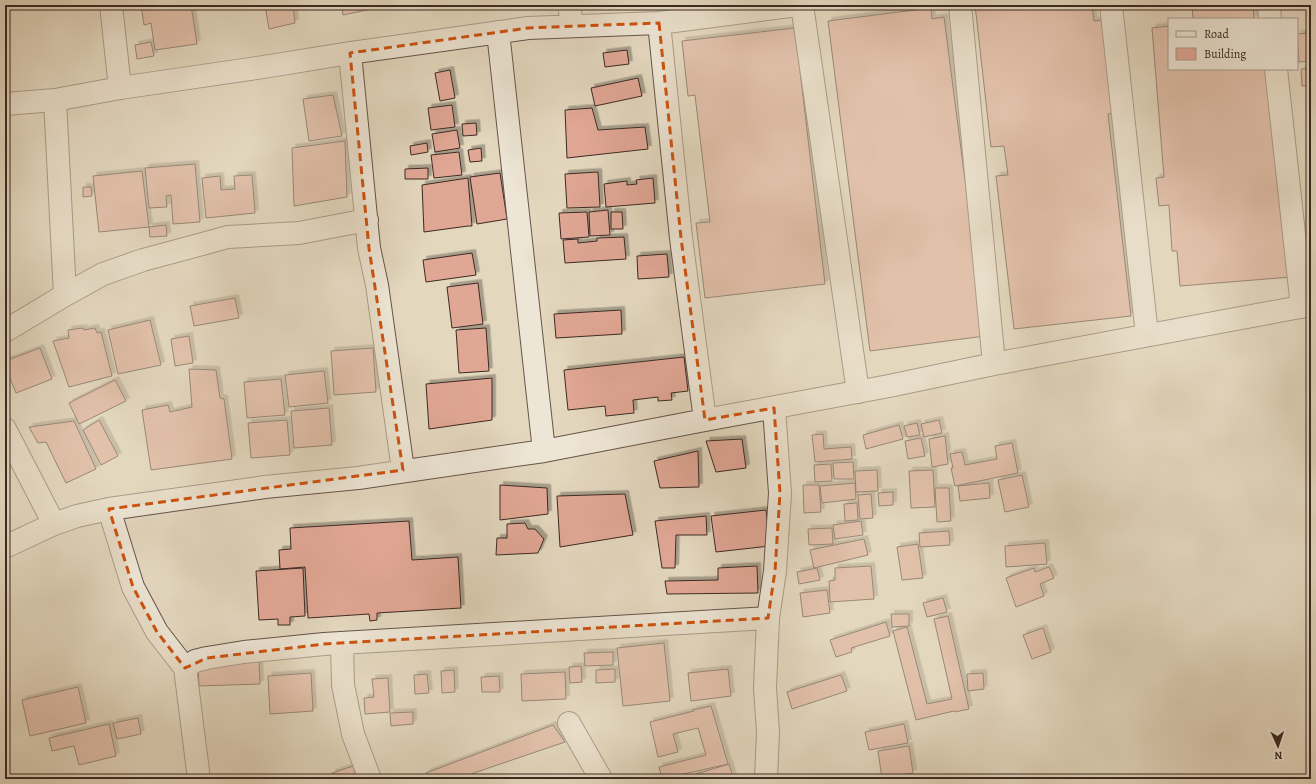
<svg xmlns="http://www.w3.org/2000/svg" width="1316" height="784" font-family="Alegreya,serif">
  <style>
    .building { fill: #e1a795; stroke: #3c2923; filter: url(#shadow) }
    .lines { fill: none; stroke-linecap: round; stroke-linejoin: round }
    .minor-casing { stroke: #66544a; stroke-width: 24 }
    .minor { stroke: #ede5d5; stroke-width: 22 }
    .marked { fill: none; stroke: #ce520f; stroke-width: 3; stroke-dasharray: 8 5; stroke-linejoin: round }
  </style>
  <defs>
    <filter id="shadow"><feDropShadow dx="3.5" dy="-3.5" stdDeviation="0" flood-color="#0004"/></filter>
  </defs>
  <rect width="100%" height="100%" fill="#e3d7be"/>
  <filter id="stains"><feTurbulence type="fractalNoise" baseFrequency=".005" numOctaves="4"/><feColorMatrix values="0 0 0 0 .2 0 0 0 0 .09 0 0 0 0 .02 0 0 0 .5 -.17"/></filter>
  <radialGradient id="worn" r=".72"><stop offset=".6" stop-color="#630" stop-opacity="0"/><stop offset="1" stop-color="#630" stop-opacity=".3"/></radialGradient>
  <path class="building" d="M 141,5 L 191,5 L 197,44 L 155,50 L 151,23 L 144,25 Z
    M 265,5 L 293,5 L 295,23 L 269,29 Z
    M 342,5 L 391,5 L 343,15 Z
    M 975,5 L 1092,5 L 1094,21 L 1103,20 L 1120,112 L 1108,114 L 1131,316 L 1014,329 L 996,176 L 1008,175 L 1004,146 L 991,147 Z
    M 1192,5 L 1253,5 L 1254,19 L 1193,19 Z
    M 931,8 L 932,19 L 944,17 L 985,336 L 870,351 L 828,21 Z
    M 1169,26 L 1169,69 L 1273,69 L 1291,277 L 1180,286 L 1177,251 L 1172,251 L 1169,205 L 1159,206 L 1156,178 L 1164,177 L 1152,28 Z
    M 795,28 L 825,284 L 705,298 L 696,223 L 710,222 L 695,95 L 688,96 L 682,41 Z
    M 1311,33 L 1311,61 L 1299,62 L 1297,34 Z
    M 151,42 L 154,56 L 137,59 L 135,45 Z
    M 627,50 L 629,64 L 605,67 L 603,53 Z
    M 1301,69 L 1311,69 L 1311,86 L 1302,86 Z
    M 450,70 L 455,98 L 440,101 L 435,73 Z
    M 638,78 L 642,96 L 595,106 L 591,88 Z
    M 333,95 L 342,136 L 309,141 L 303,99 Z
    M 452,105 L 455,127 L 431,130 L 428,108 Z
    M 592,108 L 598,130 L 645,127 L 648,149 L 567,158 L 565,110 Z
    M 1308,112 L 1311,112 L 1311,152 Z
    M 476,123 L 477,135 L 463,136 L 462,124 Z
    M 457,130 L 460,148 L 435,152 L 432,134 Z
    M 345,141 L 347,197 L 294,206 L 292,148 Z
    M 427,143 L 428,152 L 411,155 L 410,146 Z
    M 481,148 L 482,161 L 470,162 L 468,150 Z
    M 459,152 L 462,175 L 434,178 L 431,155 Z
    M 195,164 L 200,222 L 173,224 L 171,195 L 166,196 L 167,207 L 149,208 L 145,168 Z
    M 428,168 L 428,179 L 405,179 L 405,169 Z
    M 142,171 L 149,227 L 99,232 L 93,176 Z
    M 598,172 L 600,207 L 567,208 L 565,174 Z
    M 500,173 L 507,219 L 477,224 L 470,177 Z
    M 252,175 L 255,213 L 206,218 L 202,178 L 220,176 L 221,190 L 235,189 L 234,176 Z
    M 468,178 L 472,226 L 468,226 L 424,232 L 422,185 Z
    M 653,178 L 655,203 L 606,207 L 604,184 L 627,181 L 627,185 L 637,184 L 636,180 Z
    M 83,187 L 91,187 L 92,196 L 83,197 Z
    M 608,210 L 610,235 L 590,236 L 589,212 Z
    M 587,212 L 589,237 L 561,239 L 559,213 Z
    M 611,212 L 622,212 L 623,229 L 611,229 Z
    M 166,225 L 167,236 L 150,237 L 149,227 Z
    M 624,237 L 626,259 L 565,263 L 563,240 L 578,239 L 578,243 L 597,241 L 597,238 Z
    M 472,253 L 476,275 L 426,282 L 423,260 Z
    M 667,254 L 669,277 L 638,279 L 637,256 Z
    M 478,283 L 483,324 L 452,328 L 447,287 Z
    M 235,298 L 239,318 L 194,326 L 190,306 Z
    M 621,310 L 622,334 L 556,338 L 554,314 Z
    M 150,320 L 161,365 L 118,374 L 108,330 Z
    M 83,328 L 84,330 L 95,328 L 97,333 L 101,332 L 112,376 L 69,387 L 53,341 L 69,338 L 68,330 Z
    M 486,328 L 489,371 L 459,373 L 456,330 Z
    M 189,336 L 193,363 L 175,366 L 171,339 Z
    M 40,348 L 52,379 L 16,393 L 5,366 L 5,361 Z
    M 373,348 L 376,392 L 334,395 L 331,351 Z
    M 684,357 L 688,391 L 671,393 L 672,400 L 658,401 L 658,397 L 633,400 L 634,413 L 606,416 L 605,406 L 568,410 L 564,370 Z
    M 189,369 L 216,370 L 220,398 L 224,399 L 232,459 L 151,470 L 142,410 L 168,405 L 170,412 L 192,407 Z
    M 324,371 L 328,403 L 289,407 L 285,375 Z
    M 492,378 L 492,420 L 429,429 L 426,384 Z
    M 281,379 L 285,415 L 247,418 L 244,382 Z
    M 115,380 L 126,401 L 79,424 L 69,403 Z
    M 329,408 L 332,445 L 294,448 L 291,411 Z
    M 99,420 L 118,456 L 101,465 L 83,430 Z
    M 287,420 L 290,455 L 251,458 L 248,423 Z
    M 939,420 L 942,433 L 924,437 L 921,424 Z
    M 74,421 L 96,469 L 66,483 L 46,442 L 38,443 L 29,427 Z
    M 917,423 L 920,435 L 907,437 L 904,426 Z
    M 899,425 L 903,439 L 866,449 L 863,435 Z
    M 823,434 L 824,449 L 851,447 L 852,459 L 815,462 L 812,435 Z
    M 945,436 L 948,464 L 932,467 L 929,439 Z
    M 921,438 L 925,456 L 908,459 L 905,441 Z
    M 742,439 L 746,468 L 716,472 L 706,441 Z
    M 1012,443 L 1018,473 L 955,486 L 951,468 L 953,468 L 950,454 L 962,452 L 965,465 L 997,459 L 995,446 Z
    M 698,451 L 699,487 L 660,488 L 654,461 Z
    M 853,462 L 854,479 L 834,479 L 833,463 Z
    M 831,464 L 832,481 L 815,482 L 814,465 Z
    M 877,470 L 878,491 L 856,492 L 855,471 Z
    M 933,470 L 935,507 L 911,508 L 909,471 Z
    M 1022,475 L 1029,507 L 1005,512 L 998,480 Z
    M 855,483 L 856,499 L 822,503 L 820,486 Z
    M 989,483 L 990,498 L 960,501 L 958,486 Z
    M 500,485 L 547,488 L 548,514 L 500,520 Z
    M 803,485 L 819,485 L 821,512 L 804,513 Z
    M 935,488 L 949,488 L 951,521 L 937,522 Z
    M 893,492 L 893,505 L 879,506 L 878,493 Z
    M 625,494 L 633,535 L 560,547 L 557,496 Z
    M 871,494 L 873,518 L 860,519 L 858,495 Z
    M 857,503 L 858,520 L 845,521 L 844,504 Z
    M 766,510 L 770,546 L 716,552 L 711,516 Z
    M 706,516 L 707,535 L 676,535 L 675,568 L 662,568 L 655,521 Z
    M 409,521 L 412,560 L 458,557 L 461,608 L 377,613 L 377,620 L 370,621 L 369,614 L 308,618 L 305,567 L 280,569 L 279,550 L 291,549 L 290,528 Z
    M 861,521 L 863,535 L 835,539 L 833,525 Z
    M 525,523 L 528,529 L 535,529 L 544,539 L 538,553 L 496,555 L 497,538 L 507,538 L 507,524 Z
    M 832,528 L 833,544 L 809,545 L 808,529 Z
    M 949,531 L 950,545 L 920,547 L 919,533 Z
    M 864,539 L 868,555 L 814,568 L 810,550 Z
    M 1045,543 L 1047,564 L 1006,567 L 1005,546 Z
    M 918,544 L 923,578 L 902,580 L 897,547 Z
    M 757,566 L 758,593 L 667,594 L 665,581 L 718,580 L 718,568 Z
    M 871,566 L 874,599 L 830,602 L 829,581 L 835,580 L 835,568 Z
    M 1049,567 L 1054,578 L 1040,584 L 1044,596 L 1016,607 L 1006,578 L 1034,568 L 1035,572 Z
    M 303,568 L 305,616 L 290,617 L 290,625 L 278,625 L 278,619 L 259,620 L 256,571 Z
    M 817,568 L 820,580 L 799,584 L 797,572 Z
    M 827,590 L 830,613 L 803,617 L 800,593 Z
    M 943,598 L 947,612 L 927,617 L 923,603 Z
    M 891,614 L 909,614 L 909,626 L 892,627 Z
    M 948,616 L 969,709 L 955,712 L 954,711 L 916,720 L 893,631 L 907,627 L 927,704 L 952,699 L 934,619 Z
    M 886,622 L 890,636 L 851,648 L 852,652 L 836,657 L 830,640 Z
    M 1043,628 L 1051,652 L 1032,659 L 1023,635 Z
    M 664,643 L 670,701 L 623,706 L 617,648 Z
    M 613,652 L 613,665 L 585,666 L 584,653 Z
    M 259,661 L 260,684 L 199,686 L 198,663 Z
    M 581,666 L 582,682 L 570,683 L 569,667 Z
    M 615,669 L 615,682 L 596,683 L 596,670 Z
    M 728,669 L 731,696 L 691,701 L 688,673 Z
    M 454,670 L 455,692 L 442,693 L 441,671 Z
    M 565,672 L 566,699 L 522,701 L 521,674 Z
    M 311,673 L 313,711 L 270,714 L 268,676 Z
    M 983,673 L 984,689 L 968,691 L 967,674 Z
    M 427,674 L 429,693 L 415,694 L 414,675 Z
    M 841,675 L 847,691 L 792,709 L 787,692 Z
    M 499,676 L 500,692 L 482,692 L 481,677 Z
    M 388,678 L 390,712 L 365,714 L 364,698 L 374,697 L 372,679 Z
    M 78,687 L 86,723 L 30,736 L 22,700 Z
    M 711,706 L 728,764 L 662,779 L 659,767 L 706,755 L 698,728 L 673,734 L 678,752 L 658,757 L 650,722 L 694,711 L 693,710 Z
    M 413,712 L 413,724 L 391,726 L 390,713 Z
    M 138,718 L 141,734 L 117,739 L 113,723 Z
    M 109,724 L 116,756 L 79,765 L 74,746 L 52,751 L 49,738 Z
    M 904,724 L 908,743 L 869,750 L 865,732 Z
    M 553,725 L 565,742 L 465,776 L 466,779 L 427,779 L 426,773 Z
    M 909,746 L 913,773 L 882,778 L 878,751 Z
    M 729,764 L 733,778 L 729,779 L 694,779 L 693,775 Z
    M 353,766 L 357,779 L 334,779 L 332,773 Z"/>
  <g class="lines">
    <g class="minor-casing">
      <path id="minor" d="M 111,5 L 120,88
        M 569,5 L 572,26
        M 802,5 L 858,392
        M 960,5 L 994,364
        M 1111,5 L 1147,335
        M 1269,5 L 1270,19
        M 659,23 L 681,238 L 705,420
        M 498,32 L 544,451
        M 350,53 L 369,248 L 377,285 L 403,470
        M 1276,69 L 1302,307
        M 55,100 L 65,295
        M 5,104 L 55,100 L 120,88 L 257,68 L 350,53 L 528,28 L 659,23 L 797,5
        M 5,331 L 65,295 L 103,274 L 143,260 L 228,237 L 299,233 L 367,220
        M 5,429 L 54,524
        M 109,509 L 133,587 L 157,632 L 185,668 L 199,779
        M 5,547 L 54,524 L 77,516 L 109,509 L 265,487 L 358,478 L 544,451 L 705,420 L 889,386 L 994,364 L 1311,305
        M 342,643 L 343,685 L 353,734 L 370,779
        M 185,668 L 195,661 L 207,658 L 244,652 L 324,644 L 768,618
        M 569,723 L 601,779
        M 766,779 L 768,732 L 765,688 L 768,618 L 775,571 L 780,493 L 774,408"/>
    </g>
    <use href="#minor" class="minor"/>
  </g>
  <path d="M0 0H1316V784H0ZM 659,23 L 681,238 L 705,420 L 774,408 L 780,493 L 775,571 L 768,618 L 324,644 L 207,658 L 185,668 L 157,632 L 133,587 L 109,509 L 403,470 L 369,248 L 350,53 L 528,28 Z" fill="#e3d7be" fill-opacity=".55" fill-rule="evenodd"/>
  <path class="marked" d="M 659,23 L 681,238 L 705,420 L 774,408 L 780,493 L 775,571 L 768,618 L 324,644 L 207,658 L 185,668 L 157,632 L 133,587 L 109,509 L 403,470 L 369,248 L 350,53 L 528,28 Z"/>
  <rect width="1316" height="784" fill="none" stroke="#e3d7be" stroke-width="20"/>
  <rect x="6" y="6" width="1304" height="772" fill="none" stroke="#3c2923" stroke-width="2"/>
  <rect x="10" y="10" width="1296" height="764" fill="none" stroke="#3c2923"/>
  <rect x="1168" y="18" width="130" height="52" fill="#ede5d5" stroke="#a69a8e"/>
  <rect x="1176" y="31" width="20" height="6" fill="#ede5d5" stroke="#a69a8e"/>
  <text x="1204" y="38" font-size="12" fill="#3c2923">Road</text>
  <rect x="1176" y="48" width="20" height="12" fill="#e1a795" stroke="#a69a8e"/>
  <text x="1204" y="58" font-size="12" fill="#3c2923">Building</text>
  <g transform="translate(1278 746) rotate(177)" stroke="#ede5d5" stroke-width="3" paint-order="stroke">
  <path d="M0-3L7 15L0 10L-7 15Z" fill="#3c2923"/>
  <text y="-6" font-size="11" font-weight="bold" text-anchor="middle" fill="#3c2923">N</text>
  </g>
  <rect width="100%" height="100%" filter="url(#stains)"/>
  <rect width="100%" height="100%" fill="url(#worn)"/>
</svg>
